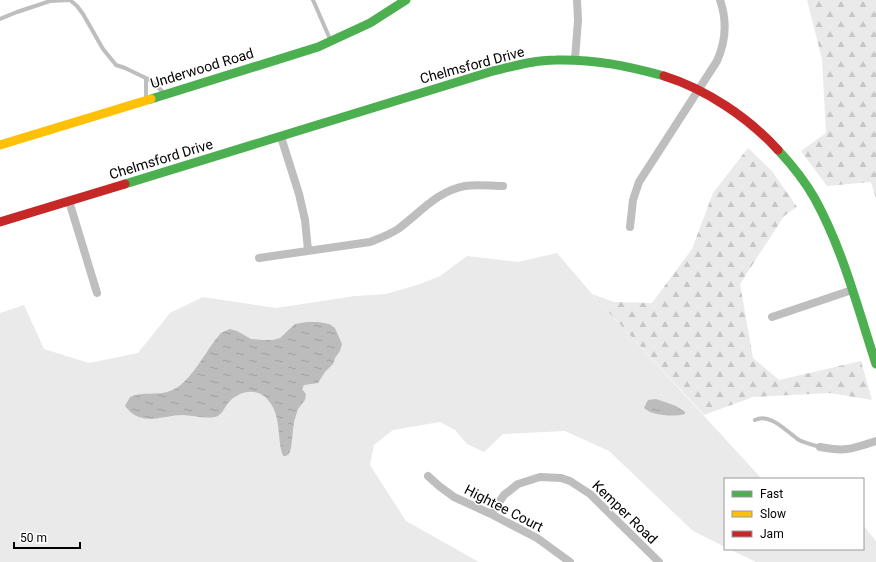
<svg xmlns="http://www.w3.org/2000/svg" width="876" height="562" font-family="Roboto,sans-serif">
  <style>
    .green { fill: #eaeaea }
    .forest { fill: url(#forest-firs) }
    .water { fill: url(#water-ripples) }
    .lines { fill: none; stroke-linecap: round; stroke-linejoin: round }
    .lane { stroke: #bebebe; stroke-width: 4 }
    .street { stroke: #bebebe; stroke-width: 8 }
    .fast { stroke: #4caf50; stroke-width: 9 }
    .slow { stroke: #ffc107; stroke-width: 9 }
    .jam { stroke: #c62828; stroke-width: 9 }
    .labels { text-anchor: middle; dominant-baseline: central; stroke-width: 3; stroke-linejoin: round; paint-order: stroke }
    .street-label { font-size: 14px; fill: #000; stroke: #fff }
  </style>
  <defs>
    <pattern id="forest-firs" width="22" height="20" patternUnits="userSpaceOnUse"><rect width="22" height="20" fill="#eaeaea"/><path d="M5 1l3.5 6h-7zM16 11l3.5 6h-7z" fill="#c7c7c7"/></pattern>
    <pattern id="water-ripples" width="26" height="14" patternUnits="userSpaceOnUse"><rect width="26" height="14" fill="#bcbcbc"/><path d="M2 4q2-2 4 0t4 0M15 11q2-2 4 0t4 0" fill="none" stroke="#a0a0a0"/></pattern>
  </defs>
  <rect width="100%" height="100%" fill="#fff"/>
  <path class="green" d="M 557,253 L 592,294 L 762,479 L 725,479 L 725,547 L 693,531 L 609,451 L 565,431 L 503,434 L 484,452 L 467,444 L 455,430 L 440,422 L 393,430 L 374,445 L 370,465 L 406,521 L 479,562 L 0,562 L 0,313 L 24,305 L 44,349 L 89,363 L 138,353 L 170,313 L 203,297 L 276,308 L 355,296 L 386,294 L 420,284 L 440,276 L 467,256 L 518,262 Z
    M 863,525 L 876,541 L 876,562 L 756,562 L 729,549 L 863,549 Z"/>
  <path class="forest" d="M 807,0 L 876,0 L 876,198 L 871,182 L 827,186 L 801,151 L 826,133 L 822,59 Z
    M 748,148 L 772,171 L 797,207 L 784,216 L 740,284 L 753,358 L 779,380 L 861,361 L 872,400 L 830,393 L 753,397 L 704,415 L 592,294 L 614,302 L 652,303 L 692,249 L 713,193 Z"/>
  <path class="water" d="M 307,322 L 318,322 L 329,324 L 335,328 L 342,344 L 340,351 L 335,358 L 333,364 L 325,372 L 318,383 L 304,385 L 302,389 L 306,394 L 305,400 L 298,409 L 294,422 L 291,448 L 289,454 L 286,456 L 283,456 C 276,437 283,412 264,396 C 253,388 238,392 229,402 C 224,407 223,415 215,417 C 205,419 192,415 182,415 C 168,415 153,422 139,417 C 133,415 129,411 125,406 L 130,397 C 142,391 157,396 170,391 C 191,384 206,349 221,333 L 230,329 L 237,331 L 251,339 L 263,340 L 273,340 L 280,338 L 295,324 Z
    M 656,399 L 676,406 L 685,412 L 685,414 C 675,417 652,416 644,408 L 648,400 Z"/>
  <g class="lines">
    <path class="lane" d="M 70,0 L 77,6 L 83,14 L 103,49 L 116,65 L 125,68 L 150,80 L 163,92
      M 313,0 L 330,39
      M 0,19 L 17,12 L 50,1 L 69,0
      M 146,79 L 146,98
      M 755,420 C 770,412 787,432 799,440 C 805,443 813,445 820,447"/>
    <path class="street" d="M 575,59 L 578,20 L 577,0
      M 281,137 L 299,194 L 305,220 L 308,250
      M 69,201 L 97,293
      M 630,227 L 633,200 L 639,182 L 717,61 C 726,41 727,20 720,0
      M 259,258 L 370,242 C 380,238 389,235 398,229 C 420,213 437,191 465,186 C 477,184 491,186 503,186
      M 772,317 L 852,290
      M 820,447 C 846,452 852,449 876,441
      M 428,476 L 439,486 L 454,497 L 491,514 L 537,538 L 570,562
      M 491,514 L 504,495 L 518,484 L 540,477 L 561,478 L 570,481 L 590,494 L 659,562"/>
    <path class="fast" d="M 151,99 L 318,47 L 370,23 L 406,0
      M 778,150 C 792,165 805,181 815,199 C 843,250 858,309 876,364
      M 125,184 L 493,71 C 514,66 535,60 556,60 C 594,59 628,66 664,76"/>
    <path class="slow" d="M 0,145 L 151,99"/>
    <path class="jam" d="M 664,76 C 706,89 749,118 778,150
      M 0,222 L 125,184"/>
  </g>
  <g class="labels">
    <g class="street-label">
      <text transform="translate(472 65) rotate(-15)">Chelmsford Drive</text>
      <text transform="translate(202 68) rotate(-17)">Underwood Road</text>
      <text transform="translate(161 159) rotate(-17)">Chelmsford Drive</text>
      <text transform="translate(504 508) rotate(27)">Hightee Court</text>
      <text transform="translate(625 512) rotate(44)">Kemper Road</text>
    </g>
  </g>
  <rect x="724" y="478" width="140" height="72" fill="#ffffff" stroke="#999999"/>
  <rect x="732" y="491" width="20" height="6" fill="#4caf50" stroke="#999999"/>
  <text x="760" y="498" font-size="12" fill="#000000">Fast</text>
  <rect x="732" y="511" width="20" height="6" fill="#ffc107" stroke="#999999"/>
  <text x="760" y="518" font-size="12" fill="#000000">Slow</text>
  <rect x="732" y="531" width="20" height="6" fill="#c62828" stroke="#999999"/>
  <text x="760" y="538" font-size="12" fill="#000000">Jam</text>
  <path d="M14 542v6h66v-6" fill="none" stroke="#000000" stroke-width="2"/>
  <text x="20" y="542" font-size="12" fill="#000000" stroke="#ffffff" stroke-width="3" paint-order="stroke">50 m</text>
</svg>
